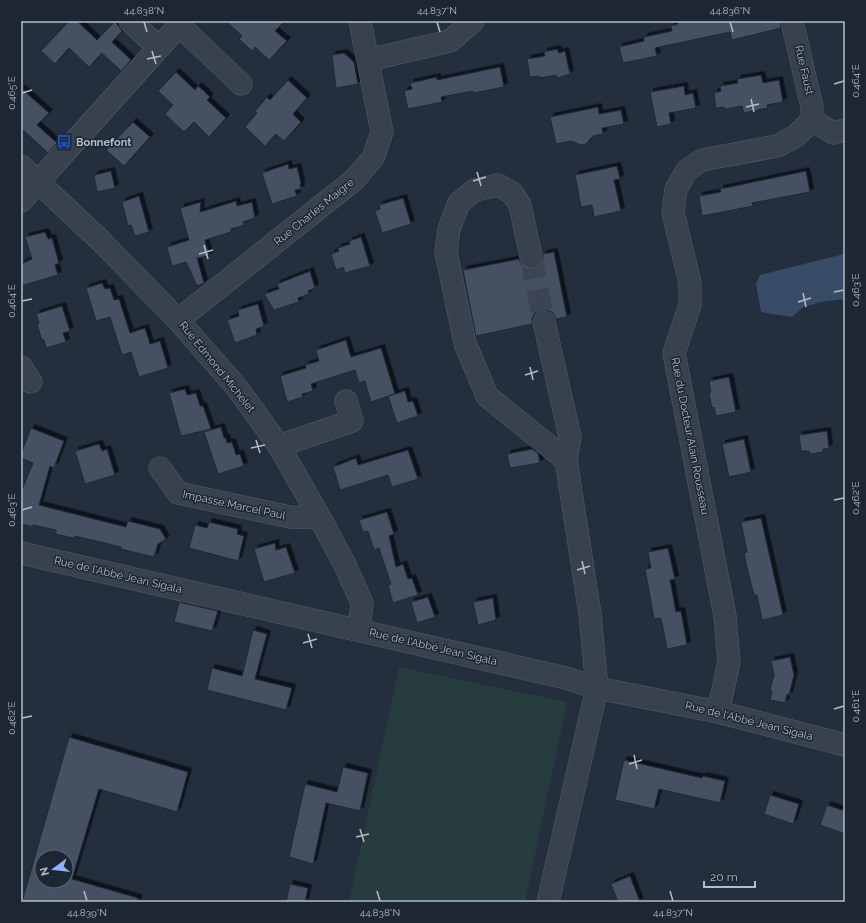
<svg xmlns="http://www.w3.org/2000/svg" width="866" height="923" font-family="Raleway,sans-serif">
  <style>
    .green { fill: #263c3f }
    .water { fill: #394c67 }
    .building { fill: #455162; stroke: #1f2835; fill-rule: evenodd; filter: url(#shadow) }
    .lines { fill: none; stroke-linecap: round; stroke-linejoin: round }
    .minor-tunnel { stroke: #3a4453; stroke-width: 22; stroke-dasharray: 22 11; stroke-linecap: butt }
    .minor-casing { stroke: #565f6c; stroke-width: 23 }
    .minor { stroke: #38414e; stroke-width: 22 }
    .ticks { fill: none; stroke: #b4bcc9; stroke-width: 1.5 }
    .labels { text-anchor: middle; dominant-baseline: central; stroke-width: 3; stroke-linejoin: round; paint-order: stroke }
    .street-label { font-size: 11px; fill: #b4bcc9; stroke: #1d2633 }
    .poi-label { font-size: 11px; font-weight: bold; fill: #b4bcc9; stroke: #1d2633; text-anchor: start }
    .neatline { fill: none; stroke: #b4bcc9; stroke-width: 1.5 }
    .ticks-label { font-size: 10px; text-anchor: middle; fill: #b4bcc9 }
  </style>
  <defs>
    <filter id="shadow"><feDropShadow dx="3.5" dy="-3.5" stdDeviation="0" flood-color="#0009"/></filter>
  </defs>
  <rect width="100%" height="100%" fill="#242f3e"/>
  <path class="green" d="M 399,667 L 567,702 L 525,902 L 349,902 Z"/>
  <path class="water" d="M 844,254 L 845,255 L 845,299 L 821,302 L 803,307 L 792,317 L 761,312 L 756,284 L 760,275 Z"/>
  <path class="building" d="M 69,21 L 77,21 L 97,40 L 115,21 L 122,31 L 112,42 L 131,60 L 121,71 L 102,53 L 89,67 L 69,48 L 55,64 L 41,51 Z
    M 226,21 L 285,21 L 275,31 L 287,41 L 269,60 L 255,47 L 252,51 L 239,39 L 242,36 Z
    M 677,21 L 780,21 L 781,28 L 732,40 L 730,32 L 655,48 L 657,56 L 623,63 L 619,47 L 644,41 L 644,37 L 672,31 L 671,26 L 678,24 Z
    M 557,49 L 559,53 L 565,51 L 570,74 L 557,78 L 556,75 L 539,78 L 539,76 L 530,77 L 527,59 L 545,56 L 544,52 Z
    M 344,53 L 354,62 L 358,84 L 336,88 L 332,55 Z
    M 500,67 L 504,87 L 474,93 L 473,91 L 441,97 L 442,102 L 408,109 L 404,91 L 412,89 L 410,83 L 437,77 L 437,80 Z
    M 176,72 L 195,90 L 198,86 L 204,91 L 210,97 L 207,100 L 226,118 L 209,137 L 194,122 L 184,132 L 165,114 L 173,105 L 158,91 Z
    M 761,75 L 763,83 L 779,80 L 783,102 L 767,105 L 768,108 L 744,113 L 742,106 L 725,109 L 724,107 L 716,108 L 714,93 L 721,91 L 720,86 L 738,83 L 737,79 Z
    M 288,80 L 307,98 L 293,114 L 301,122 L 284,141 L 276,134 L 265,146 L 245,127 L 257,113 L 255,111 L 267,97 L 270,100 Z
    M 684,86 L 685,95 L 693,93 L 696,108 L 669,113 L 671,124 L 657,127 L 650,92 Z
    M 21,88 L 49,113 L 37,125 L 57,143 L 48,153 L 21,128 Z
    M 598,107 L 599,114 L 621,110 L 624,124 L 602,128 L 603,134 L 593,136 L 586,144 L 581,145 L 571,141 L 556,144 L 550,117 Z
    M 133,122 L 150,137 L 124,166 L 106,150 Z
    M 288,164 L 289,169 L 297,167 L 301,183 L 300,185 L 301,189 L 295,190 L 297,196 L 272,204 L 262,173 Z
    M 617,166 L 620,179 L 614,180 L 621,211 L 594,217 L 592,205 L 581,207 L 575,175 Z
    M 111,171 L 115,188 L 97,192 L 94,175 Z
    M 806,171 L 810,192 L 752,203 L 753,206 L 702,216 L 699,196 L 721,192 L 720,189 Z
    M 139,196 L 149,232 L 135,236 L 131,225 L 128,226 L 122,202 Z
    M 403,198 L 411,224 L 382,233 L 375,211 L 380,209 L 379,205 Z
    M 236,201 L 237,206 L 252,202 L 255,218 L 243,222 L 244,225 L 231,229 L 231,232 L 205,240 L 209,256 L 197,258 L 204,283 L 197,286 L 186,262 L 172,266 L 167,247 L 189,240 L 180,208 L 201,202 L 200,212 Z
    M 45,232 L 48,239 L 52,238 L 59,263 L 55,265 L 58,275 L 21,286 L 21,264 L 32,259 L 25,237 Z
    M 361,237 L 370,266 L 345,273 L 343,267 L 336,270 L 331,254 L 339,251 L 338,248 L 350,244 L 349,241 Z
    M 554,252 L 567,317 L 556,319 L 553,313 L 548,310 L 542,310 L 535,313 L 532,318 L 532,324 L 476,336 L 463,270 L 519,259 L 522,266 L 527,269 L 533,269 L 540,266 L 543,260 L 543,254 Z
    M 310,271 L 315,288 L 308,291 L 309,294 L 298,298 L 299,302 L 274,310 L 264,294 L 279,289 L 277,284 Z
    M 102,283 L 105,289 L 110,288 L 114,300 L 119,299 L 130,333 L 145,328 L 150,344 L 160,341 L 168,368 L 139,377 L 131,352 L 122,355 L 110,317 L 96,321 L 86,288 Z
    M 258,304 L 264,326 L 256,329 L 257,335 L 235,343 L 227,320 L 239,316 L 238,310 Z
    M 62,306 L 70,331 L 63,333 L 66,342 L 46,348 L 44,340 L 42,340 L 37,324 L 39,323 L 36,314 Z
    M 346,340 L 351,357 L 381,348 L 395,394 L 371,402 L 365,381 L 359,383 L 355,370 L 311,384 L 313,391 L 302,394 L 303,397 L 287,402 L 280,376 L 306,368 L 305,365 L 319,361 L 316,350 Z
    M 729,377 L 736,412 L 716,416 L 714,407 L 712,408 L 709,393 L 711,392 L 709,381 Z
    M 185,389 L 187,395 L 196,393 L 200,406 L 203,406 L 211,429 L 181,436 L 169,393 Z
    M 405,391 L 408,402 L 413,401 L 418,416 L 397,423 L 388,396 Z
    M 221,427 L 224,438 L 226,438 L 227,443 L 232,442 L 236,455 L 240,454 L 244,466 L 218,474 L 204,432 Z
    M 31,428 L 64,441 L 54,468 L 50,466 L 39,505 L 126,527 L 128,521 L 160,529 L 166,539 L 158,544 L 154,557 L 121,549 L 121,547 L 75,536 L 73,538 L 56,534 L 56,530 L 33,525 L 33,527 L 21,524 L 21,492 L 33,463 L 21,458 L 21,454 Z
    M 827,431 L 829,448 L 823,449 L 823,452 L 810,454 L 809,451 L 801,451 L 799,435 Z
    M 744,439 L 751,472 L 729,477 L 722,444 Z
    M 99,444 L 102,451 L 107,449 L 115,475 L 85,484 L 75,451 Z
    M 532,449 L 538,453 L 540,463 L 510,468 L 507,454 Z
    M 408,450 L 418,479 L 392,487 L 388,475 L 340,490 L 333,467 L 356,458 L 358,465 Z
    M 387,512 L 394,534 L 389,536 L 396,567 L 403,564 L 408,579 L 412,578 L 418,595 L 393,603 L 388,585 L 391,584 L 379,548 L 374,550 L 368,531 L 363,532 L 359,520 Z
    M 761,518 L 783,615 L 762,620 L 757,595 L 754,595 L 747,568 L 744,553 L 747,552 L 741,522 Z
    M 209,522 L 238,529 L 237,534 L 244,536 L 238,561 L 189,548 L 195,525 L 207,528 Z
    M 275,543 L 276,550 L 286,547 L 295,573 L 264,582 L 254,549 Z
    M 668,548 L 675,579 L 670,580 L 676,612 L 681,611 L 687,645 L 667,649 L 661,618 L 654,619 L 645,569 L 651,568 L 648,552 Z
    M 428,597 L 435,617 L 417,623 L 411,602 Z
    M 493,598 L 496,620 L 478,625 L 473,602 Z
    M 179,602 L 218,611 L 212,631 L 174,622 Z
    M 253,630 L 267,634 L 255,679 L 292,688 L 286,710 L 207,690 L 212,668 L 242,676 Z
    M 790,657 L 794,675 L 789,695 L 787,694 L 785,703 L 770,700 L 772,691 L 770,690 L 774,675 L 771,661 Z
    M 69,737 L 188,772 L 177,812 L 99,789 L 72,879 L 138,898 L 138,902 L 22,902 ZM 42,857 L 66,857 L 66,881 L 42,881 Z
    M 624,760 L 702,778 L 703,776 L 725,781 L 720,803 L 659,789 L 654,809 L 615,800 Z
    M 343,767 L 368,773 L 360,811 L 326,803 L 313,864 L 289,857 L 305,784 L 337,792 Z
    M 770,795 L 799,804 L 793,824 L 764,814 Z
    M 827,805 L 845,811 L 845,834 L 820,825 Z
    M 630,876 L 640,902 L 618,902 L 611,884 Z
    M 290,884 L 308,888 L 305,902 L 286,902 Z"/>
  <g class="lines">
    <path class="minor-tunnel" d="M 531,257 L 544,322"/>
    <g class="minor-casing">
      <path id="minor" d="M 130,21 L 159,48
        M 792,21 L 812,107 L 812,120
        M 179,25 L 241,84
        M 368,60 L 450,41 L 473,21
        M 21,166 L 101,241 L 178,320 L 238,389 L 279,446 L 320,518 L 345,565 L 362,603 L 359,630
        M 21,201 L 183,21
        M 531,257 L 520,205 L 512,193 L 498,185 L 475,190 L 459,203 L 449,229 L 446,252 L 465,343 L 487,396 L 566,460 L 590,614 L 597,688 L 548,902
        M 178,320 L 354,180 L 373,158 L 382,132 L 360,21
        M 544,322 L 570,437 L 566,460
        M 21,367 L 31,382
        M 279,446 L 352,421 L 346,401
        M 160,468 L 178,493 L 290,517 L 320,518
        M 21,553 L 566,678 L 597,688 L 718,712 L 845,745
        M 718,712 L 729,662 L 725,616 L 674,353 L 690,305 L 690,283 L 673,212 L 676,189 L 687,170 L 702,160 L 777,146 L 796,136 L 812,120 L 833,133 L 845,130"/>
    </g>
    <use href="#minor" class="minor"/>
  </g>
  <path class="ticks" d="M 144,22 L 147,32M 437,22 L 440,32M 730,22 L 733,32M 152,51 L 156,64M 147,59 L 161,56M 834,84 L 844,81M 22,93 L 32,90M 751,99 L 754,112M 746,107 L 759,104M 477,172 L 481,186M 473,181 L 486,177M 204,245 L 208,259M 199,254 L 213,250M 834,292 L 844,290M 803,293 L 806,307M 22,301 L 32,299M 798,302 L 811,298M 530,367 L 533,380M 525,375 L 538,371M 256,440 L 260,453M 251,448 L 265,445M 834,500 L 844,498M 22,510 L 32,507M 582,561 L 585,574M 577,570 L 590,566M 308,634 L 312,648M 303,643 L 317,639M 834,709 L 844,706M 22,718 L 32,716M 634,755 L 637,769M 629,764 L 642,760M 360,829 L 364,842M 356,837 L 369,834M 84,891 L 87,901M 377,891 L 380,901M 670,891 L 673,901"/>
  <defs>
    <g id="bus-bare" transform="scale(1.2)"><path d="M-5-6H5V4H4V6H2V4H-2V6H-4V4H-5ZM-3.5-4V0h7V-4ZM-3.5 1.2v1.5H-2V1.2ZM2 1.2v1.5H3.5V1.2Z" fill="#1a4fb4" stroke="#1d2633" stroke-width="2.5" paint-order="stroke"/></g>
  </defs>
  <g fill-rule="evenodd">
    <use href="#bus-bare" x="64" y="142"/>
  </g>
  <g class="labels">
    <g class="street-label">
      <text transform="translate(804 70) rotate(77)">Rue Faust</text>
      <text transform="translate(314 212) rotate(-39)">Rue Charles Maigre</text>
      <text transform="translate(217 367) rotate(51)">Rue Edmond Michelet</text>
      <text transform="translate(690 436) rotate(79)">Rue du Docteur Alain Rousseau</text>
      <text transform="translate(234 505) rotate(12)">Impasse Marcel Paul</text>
      <text transform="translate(118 575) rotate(13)">Rue de l'Abbé Jean Sigala</text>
      <text transform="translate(433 647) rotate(13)">Rue de l'Abbé Jean Sigala</text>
      <text transform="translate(749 721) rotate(14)">Rue de l'Abbé Jean Sigala</text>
    </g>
    <g class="poi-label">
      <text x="76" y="142">Bonnefont</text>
    </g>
  </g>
  <rect width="866" height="923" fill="none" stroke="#1d2633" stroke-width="44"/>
  <g transform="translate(54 869) rotate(255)"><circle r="19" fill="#1d2633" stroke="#59626f"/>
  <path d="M0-3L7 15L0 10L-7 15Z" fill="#8ab4f8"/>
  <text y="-6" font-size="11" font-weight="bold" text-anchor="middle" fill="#b4bcc9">N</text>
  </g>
  <path d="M704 881v6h51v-6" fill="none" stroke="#b4bcc9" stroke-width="2"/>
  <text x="710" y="881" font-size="12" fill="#b4bcc9" stroke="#1d2633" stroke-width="3" paint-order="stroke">20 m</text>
  <rect x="22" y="22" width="822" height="879" class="neatline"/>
  <g class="ticks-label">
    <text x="144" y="14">44.838°N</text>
    <text x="437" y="14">44.837°N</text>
    <text x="730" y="14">44.836°N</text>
    <text transform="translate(855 81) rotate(-90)" y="4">0.464°E</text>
    <text transform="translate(11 93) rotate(-90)" y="4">0.465°E</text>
    <text transform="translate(855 290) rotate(-90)" y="4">0.463°E</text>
    <text transform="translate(11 301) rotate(-90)" y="4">0.464°E</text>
    <text transform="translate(855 498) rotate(-90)" y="4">0.462°E</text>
    <text transform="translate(11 510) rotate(-90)" y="4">0.463°E</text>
    <text transform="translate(855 706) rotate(-90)" y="4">0.461°E</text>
    <text transform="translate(11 718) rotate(-90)" y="4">0.462°E</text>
    <text x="87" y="916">44.839°N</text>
    <text x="380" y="916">44.838°N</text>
    <text x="673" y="916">44.837°N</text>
  </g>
</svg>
